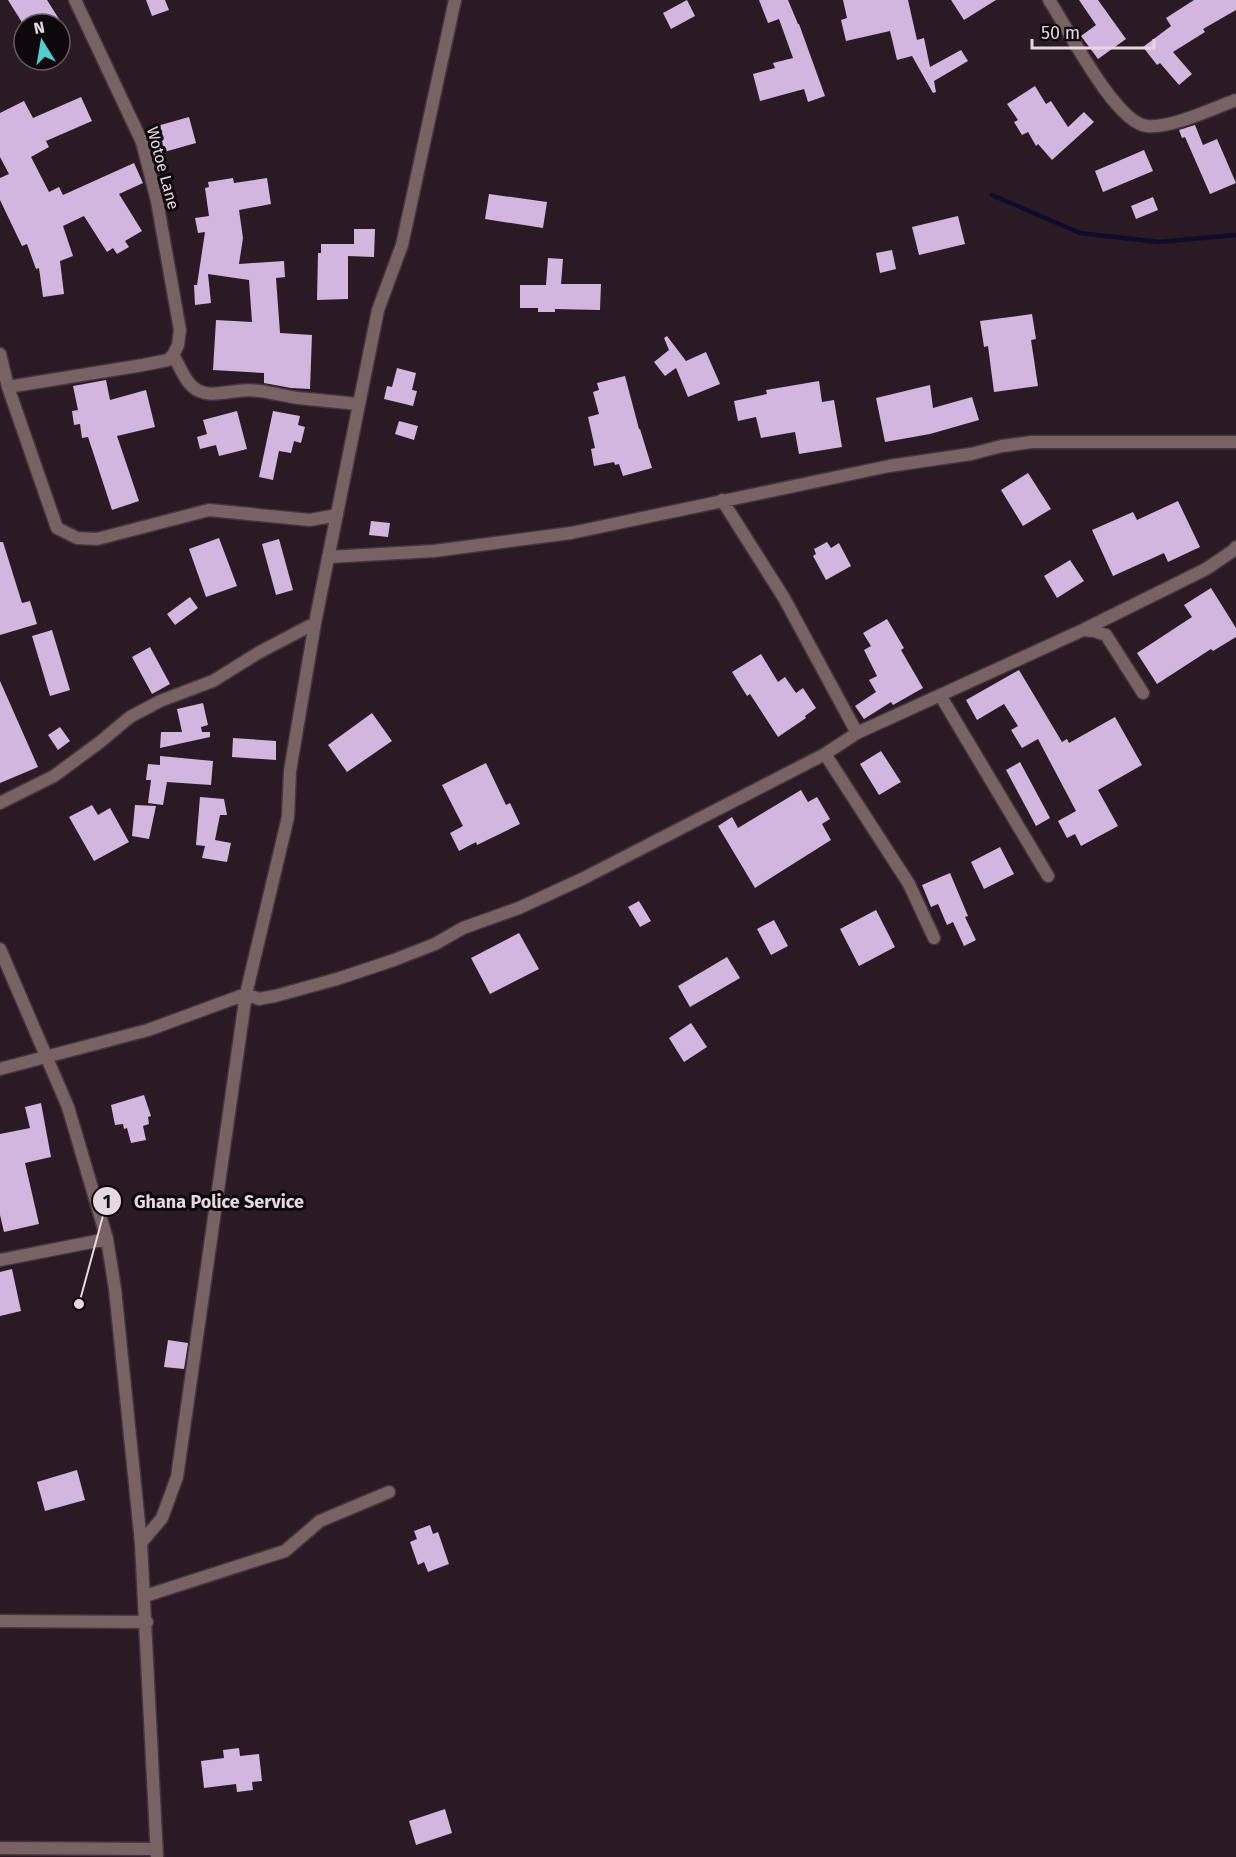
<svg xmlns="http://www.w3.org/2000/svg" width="1236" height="1857" font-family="'Fira Sans',sans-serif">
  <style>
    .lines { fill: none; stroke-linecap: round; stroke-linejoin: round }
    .stream { stroke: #0f0b2d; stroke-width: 4.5 }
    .building { fill: #d2b6e0 }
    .minor-casing { stroke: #44353d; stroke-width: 15 }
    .minor { stroke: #786263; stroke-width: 12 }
    .labels { text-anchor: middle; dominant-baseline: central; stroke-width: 6; stroke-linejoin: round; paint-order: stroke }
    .street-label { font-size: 16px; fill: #e5d9df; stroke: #0e070b }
    .leader { fill: none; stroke: #e5d9df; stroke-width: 2 }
    .callout-dot { fill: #e5d9df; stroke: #0e070b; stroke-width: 2 }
    .mark-label { font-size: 18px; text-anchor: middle; font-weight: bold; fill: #111 }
    .callout-label { font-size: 18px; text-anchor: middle; font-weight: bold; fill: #e5d9df; stroke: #0e070b; stroke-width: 6; stroke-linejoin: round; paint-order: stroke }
  </style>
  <rect width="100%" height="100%" fill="#2a1a23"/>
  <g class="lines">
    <path class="stream" d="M 992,195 L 1080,233 L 1158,242 L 1236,235"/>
  </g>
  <path class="building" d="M 8,0 L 47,0 L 59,19 L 50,24 L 23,24 Z
    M 146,0 L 165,0 L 169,10 L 152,16 Z
    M 687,0 L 695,16 L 671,29 L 663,13 Z
    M 759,0 L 788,0 L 798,24 L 799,24 L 825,96 L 808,102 L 804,89 L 760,101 L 753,74 L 775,68 L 773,63 L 793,58 L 779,19 L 768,23 Z
    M 843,0 L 908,0 L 917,40 L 924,38 L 930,67 L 961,50 L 968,61 L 934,81 L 936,92 L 933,93 L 912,56 L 897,60 L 890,31 L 846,41 L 841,20 L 847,18 Z
    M 951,0 L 996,0 L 964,20 Z
    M 1079,0 L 1098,0 L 1126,39 L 1098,59 L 1081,36 L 1096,25 Z
    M 1194,0 L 1236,0 L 1236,10 L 1203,29 L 1205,32 L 1173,52 L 1192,74 L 1179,85 L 1160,63 L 1157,65 L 1143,47 L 1171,26 L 1166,18 Z
    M 1035,86 L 1046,104 L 1051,101 L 1068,127 L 1084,112 L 1094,122 L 1052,160 L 1038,144 L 1036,146 L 1028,132 L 1022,135 L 1014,122 L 1018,120 L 1007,104 Z
    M 81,97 L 92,121 L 46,141 L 49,147 L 31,157 L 49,192 L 59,187 L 63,195 L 134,163 L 143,183 L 119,194 L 142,231 L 125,241 L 129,247 L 117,254 L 113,248 L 107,252 L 84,216 L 63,226 L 73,256 L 60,261 L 64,294 L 43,297 L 39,268 L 36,269 L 27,244 L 22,246 L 0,200 L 0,178 L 9,174 L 0,157 L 0,113 L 24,101 L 33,118 Z
    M 189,117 L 196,143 L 164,152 L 157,126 Z
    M 1195,125 L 1203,145 L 1217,139 L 1236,183 L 1210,194 L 1185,137 L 1182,138 L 1179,130 Z
    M 1144,150 L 1153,171 L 1103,192 L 1095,171 Z
    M 233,178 L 234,183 L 267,178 L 271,204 L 239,210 L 243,238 L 239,264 L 284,261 L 285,277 L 276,278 L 280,333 L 312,335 L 310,389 L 291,388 L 264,383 L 264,373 L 213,370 L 216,320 L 252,322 L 249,280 L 208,274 L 211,303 L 195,305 L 194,285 L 197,285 L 205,232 L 198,233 L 195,218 L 209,216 L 205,188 L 209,187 L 208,182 Z
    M 489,194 L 547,202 L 543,228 L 485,219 Z
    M 1153,197 L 1158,210 L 1136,219 L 1131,206 Z
    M 958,216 L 965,244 L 919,255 L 912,227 Z
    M 354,229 L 375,229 L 374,257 L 348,256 L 348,299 L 317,300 L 318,253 L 321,253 L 321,244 L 354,244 Z
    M 892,250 L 896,269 L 880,273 L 876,253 Z
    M 548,258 L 563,259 L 561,284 L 601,284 L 600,310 L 555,309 L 555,312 L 538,312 L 538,308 L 520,308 L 520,285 L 546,285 Z
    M 1032,314 L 1036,339 L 1031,340 L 1038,386 L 994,392 L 988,346 L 984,347 L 980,321 Z
    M 667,336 L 686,361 L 706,352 L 720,384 L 688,397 L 676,368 L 665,376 L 654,362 L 669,350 L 664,338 Z
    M 397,368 L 416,373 L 412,390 L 417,391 L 413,406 L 384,399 L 387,386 L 392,387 Z
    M 625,376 L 639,429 L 640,429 L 652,468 L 623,476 L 619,464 L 615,465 L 614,462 L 594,466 L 591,449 L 595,448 L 588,417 L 599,414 L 593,392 L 599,390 L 597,383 Z
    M 106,380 L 110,400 L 146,390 L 155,427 L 117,436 L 139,501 L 112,510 L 88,437 L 82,438 L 80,424 L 74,425 L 72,411 L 78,410 L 73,386 Z
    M 819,381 L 822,402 L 834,400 L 842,447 L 799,454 L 795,432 L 761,438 L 756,417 L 738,421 L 734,401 L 767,394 L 766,390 Z
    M 930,385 L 933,408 L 972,397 L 979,420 L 930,434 L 885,442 L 876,398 Z
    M 237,411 L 247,449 L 219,456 L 216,445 L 200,449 L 197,437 L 207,434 L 203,420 Z
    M 273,411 L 300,416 L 298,425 L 305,427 L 301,443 L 294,441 L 291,453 L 279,451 L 273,480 L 259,477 Z
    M 399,421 L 418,426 L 414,440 L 395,434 Z
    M 1028,473 L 1051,509 L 1023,526 L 1001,490 Z
    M 1178,501 L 1200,547 L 1168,562 L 1164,553 L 1113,576 L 1092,530 L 1133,512 L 1137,520 Z
    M 371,521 L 390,523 L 388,537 L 369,535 Z
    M 219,538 L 237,586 L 206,597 L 189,549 Z
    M 279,539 L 293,590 L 276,595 L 262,544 Z
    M 0,542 L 3,542 L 22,603 L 30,601 L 37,624 L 0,635 Z
    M 827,542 L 831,548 L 839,543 L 851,566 L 826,580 L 813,556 L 816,554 L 814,549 Z
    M 1070,560 L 1084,581 L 1057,598 L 1044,576 Z
    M 1211,588 L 1236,628 L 1236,637 L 1213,651 L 1211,649 L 1157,684 L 1137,653 L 1192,617 L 1184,605 Z
    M 190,597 L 198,608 L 175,625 L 167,614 Z
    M 887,619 L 904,648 L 901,650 L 923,688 L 893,705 L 891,702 L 864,719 L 855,706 L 876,692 L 869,680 L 877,676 L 864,650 L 871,646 L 863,633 Z
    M 52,630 L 70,690 L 50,696 L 32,636 Z
    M 150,647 L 170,684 L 152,694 L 132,657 Z
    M 761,654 L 778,682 L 785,677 L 796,693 L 803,688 L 816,708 L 805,716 L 806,718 L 778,737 L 750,694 L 747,696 L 732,672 Z
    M 1019,670 L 1062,742 L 1067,739 L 1069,743 L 1115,717 L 1142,765 L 1098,790 L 1118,826 L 1081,846 L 1075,834 L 1067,838 L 1058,821 L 1076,811 L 1038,739 L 1022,748 L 1011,730 L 1018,726 L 1004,704 L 977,720 L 966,700 Z
    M 0,681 L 38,767 L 0,783 Z
    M 203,703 L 208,725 L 201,727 L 202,732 L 210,732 L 210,737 L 160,748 L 161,732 L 182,732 L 177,709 Z
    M 372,713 L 392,741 L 347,772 L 328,745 Z
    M 60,727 L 70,741 L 58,750 L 48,735 Z
    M 233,738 L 276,741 L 276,760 L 232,757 Z
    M 881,751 L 901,782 L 879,795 L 860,764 Z
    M 160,756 L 213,761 L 211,785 L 167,782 L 163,805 L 148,803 L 151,780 L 146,780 L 148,764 L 160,765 Z
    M 1020,762 L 1050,818 L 1036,826 L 1006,770 Z
    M 486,763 L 506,805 L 510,803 L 520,824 L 477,845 L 476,842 L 459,851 L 450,833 L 463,826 L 442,785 Z
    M 801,790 L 808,802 L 817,797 L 830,819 L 822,824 L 831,840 L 755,888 L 718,826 L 732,817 L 738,828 Z
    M 200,797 L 224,799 L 227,815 L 220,815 L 215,840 L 231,843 L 227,862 L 202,858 L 205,846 L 196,845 Z
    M 92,805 L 98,815 L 110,808 L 129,842 L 94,861 L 69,817 Z
    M 135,805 L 156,806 L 149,839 L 132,836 Z
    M 1000,847 L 1014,874 L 984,889 L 971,862 Z
    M 950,873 L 968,916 L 965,917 L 976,940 L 964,946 L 953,922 L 947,925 L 938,904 L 931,907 L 922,885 Z
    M 639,901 L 651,921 L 640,927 L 628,907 Z
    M 876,910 L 895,947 L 859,966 L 840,929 Z
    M 774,920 L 788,946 L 771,955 L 757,929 Z
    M 519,933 L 539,969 L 490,994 L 471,958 Z
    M 727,957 L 740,978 L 690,1007 L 678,986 Z
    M 691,1023 L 707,1047 L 684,1062 L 669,1038 Z
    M 144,1095 L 151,1116 L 148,1117 L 149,1124 L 143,1126 L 146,1140 L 131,1143 L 127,1128 L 124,1129 L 123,1124 L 115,1125 L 111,1105 Z
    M 41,1103 L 51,1157 L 25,1163 L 39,1224 L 4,1232 L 0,1215 L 0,1134 L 30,1128 L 25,1107 Z
    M 12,1269 L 21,1311 L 0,1316 L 0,1272 Z
    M 168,1340 L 188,1343 L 184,1369 L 164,1367 Z
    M 77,1470 L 85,1500 L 45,1511 L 37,1482 Z
    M 430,1525 L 433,1534 L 438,1532 L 449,1564 L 428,1572 L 424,1562 L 418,1565 L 410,1542 L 417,1539 L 414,1531 Z
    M 239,1748 L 240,1756 L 259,1754 L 262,1781 L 252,1782 L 253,1790 L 237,1792 L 236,1784 L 204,1788 L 201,1761 L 224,1758 L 223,1750 Z
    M 445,1809 L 452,1833 L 416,1845 L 409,1821 Z"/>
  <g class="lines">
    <g class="minor-casing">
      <path id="minor" d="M 75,0 L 142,142 L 157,201 L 180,330 L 178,345 L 173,355
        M 1049,0 C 1067,27 1115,123 1147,126 C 1170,129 1214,108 1236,100
        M 0,354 L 8,387 L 57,528 L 77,538 L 97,539 L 209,510 L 310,520 L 337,515
        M 8,387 L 143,365 L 168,360 L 173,355 C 180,366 185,383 197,390 C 210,397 224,392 238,391 C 258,388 278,395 298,398 C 318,400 338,402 358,404
        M 722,500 L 784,598 L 857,733
        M 328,557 L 434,551 L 571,533 L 889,466 L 971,454 L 1002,446 L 1032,442 L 1236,442
        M 1084,630 L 1094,631 L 1106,635 L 1143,693
        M 940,695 L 1048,876
        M 825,754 L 909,884 L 934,938
        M 0,803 L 54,776 L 100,742 L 130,717 L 160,701 L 213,681 L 258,653 L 315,623
        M 0,949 L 68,1107 L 107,1239 L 115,1289 L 141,1543 L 157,1857
        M 0,1069 L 148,1030 L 246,994 L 259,999 L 275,996 L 337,979 L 394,960 L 435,944 L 463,928 L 519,908 L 582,879 L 825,754 L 857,733 L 1083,630 L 1206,569 L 1234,550 L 1236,547
        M 0,1260 L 107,1239
        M 141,1543 L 162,1518 L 177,1477 L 246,994 L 288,817 L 290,771 L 315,623 L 378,310 L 402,245 L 455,0
        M 145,1596 L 285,1551 L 320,1521 L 389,1492
        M 0,1621 L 147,1622
        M 0,1848 L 156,1849"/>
    </g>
    <use href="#minor" class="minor"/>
  </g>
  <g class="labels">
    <g class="street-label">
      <text transform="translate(163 168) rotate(75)">Wotoe Lane</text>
    </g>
  </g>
  <path class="leader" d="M79 1304L107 1201"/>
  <g class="callout-dot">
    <circle cx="79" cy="1304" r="6"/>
    <circle cx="107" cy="1201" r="15"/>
  </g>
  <g class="mark-label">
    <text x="107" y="1208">1</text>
  </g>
  <g class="callout-label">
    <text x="219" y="1208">Ghana Police Service</text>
  </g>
  <g transform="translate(42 42) rotate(349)"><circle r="28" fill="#0e070b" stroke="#645b60" stroke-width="1.5"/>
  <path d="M0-4.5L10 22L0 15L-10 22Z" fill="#52cdcc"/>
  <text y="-9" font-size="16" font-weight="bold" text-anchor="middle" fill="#e5d9df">N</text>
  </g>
  <path d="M1032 39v9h122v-9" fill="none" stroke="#e5d9df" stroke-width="3"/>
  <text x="1041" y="39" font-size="18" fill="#e5d9df" stroke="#0e070b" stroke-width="4.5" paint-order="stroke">50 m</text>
</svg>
